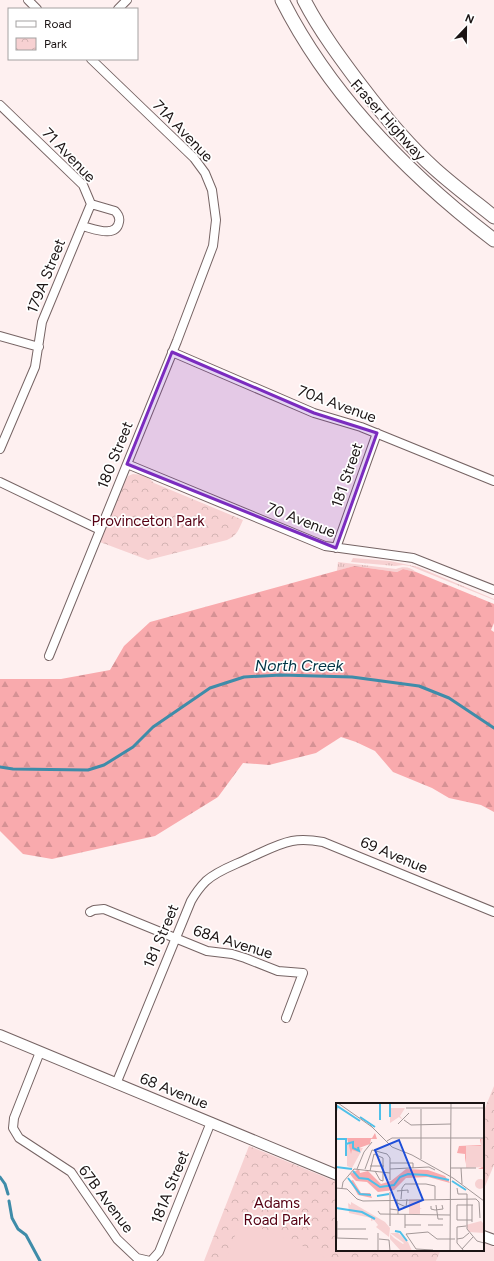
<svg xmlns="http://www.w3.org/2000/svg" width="494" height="1261" font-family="Figtree,sans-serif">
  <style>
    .built { fill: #fbe2e3 }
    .grass { fill: url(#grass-tufts) }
    .forest { fill: url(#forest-firs) }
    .park { fill: url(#park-crowns) }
    .pitch { fill: #f7d1d2 }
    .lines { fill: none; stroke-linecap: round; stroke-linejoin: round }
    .stream { stroke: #3f8ca9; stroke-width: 3 }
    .minor-casing { stroke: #766464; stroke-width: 10 }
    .tertiary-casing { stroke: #766464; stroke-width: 12 }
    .primary-casing { stroke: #766464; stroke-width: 15 }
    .minor { stroke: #fff; stroke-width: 8 }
    .tertiary { stroke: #fff; stroke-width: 10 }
    .primary { stroke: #fff; stroke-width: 13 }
    .marked { fill: #7b2cbf; fill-opacity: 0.2; stroke: #7b2cbf; stroke-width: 3; stroke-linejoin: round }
    .labels { text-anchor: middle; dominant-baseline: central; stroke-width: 3.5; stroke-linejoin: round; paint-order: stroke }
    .street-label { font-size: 15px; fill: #1b1414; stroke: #fff }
    .park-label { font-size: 15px; fill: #560013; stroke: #fff }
    .water-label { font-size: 16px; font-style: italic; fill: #003445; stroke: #fff }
    .inset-river { fill: none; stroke: #4fc0e9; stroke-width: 2 }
    .inset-road { fill: none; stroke: #a39898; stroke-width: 1 }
    .view { fill: #1d4ed8; fill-opacity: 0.15; stroke: #1d4ed8; stroke-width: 2 }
    .inset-edge { fill: none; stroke: #1b1414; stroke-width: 2 }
  </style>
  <defs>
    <pattern id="grass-tufts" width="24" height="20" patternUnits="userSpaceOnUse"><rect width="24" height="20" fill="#f7d1d2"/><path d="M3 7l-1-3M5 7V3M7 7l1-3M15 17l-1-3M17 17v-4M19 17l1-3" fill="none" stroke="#d3b3b3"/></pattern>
    <pattern id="forest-firs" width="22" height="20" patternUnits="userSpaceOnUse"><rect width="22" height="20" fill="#f9aaad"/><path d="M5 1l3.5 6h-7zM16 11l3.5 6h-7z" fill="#d59194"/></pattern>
    <pattern id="park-crowns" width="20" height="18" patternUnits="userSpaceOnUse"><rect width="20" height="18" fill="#f7d1d2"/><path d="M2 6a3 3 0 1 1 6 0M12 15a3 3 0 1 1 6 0" fill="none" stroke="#d3b3b3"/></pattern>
  </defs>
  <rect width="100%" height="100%" fill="#fef0f0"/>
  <path class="built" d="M 483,1242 L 494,1247 L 494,1261 L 436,1261 L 441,1250 L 483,1250 Z"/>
  <path class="grass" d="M 353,558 L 390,561 L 418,567 L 494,599 L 494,600 L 410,566 L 403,565 L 395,566 L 351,562 Z
    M 338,562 L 396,569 C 403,566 411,567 416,572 L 403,569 L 397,572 L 354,566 L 337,571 Z"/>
  <path class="forest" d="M 354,566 L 397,572 L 403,569 L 416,572 L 494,604 L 494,623 L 491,630 L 494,632 L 494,812 L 481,805 L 449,798 L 432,788 L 393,772 L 375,751 L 356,742 L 341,737 L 316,753 L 269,765 L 243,763 L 218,797 L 155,836 L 52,859 L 23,854 L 0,831 L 0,679 L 61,679 L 110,670 L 124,646 L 150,622 Z"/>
  <path class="park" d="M 133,474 C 141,474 149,477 154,483 L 243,520 C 239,529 237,536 227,540 L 148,560 L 100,542 L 124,483 L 128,476 Z
    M 494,1086 L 494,1165 L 483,1191 L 483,1113 Z
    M 249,1146 L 337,1182 L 337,1250 L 441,1250 L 436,1261 L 204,1261 Z"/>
  <path class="pitch" d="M 248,1223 L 319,1253 L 328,1261 L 225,1261 L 238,1228 L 241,1225 Z"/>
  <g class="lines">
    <path class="stream" d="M 0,767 L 13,769 L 88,770 L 104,765 L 133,747 L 153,727 L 210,688 L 244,677 L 281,675 L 352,677 L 419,686 L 449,698 L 494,728
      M 0,1177 L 5,1184 L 8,1194
      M 9,1201 L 12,1218 L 18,1229 L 26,1235 L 40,1261"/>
    <g class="minor-casing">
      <path id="minor" d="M 28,0 L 37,9
        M 118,9 L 127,0
        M 0,105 L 83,185 L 91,204
        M 82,226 C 92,228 116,239 119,222 C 120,218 118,214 115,211 L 91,204
        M 0,336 L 39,347
        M 172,352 L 314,413 L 361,427 L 494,481
        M 0,449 L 35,367 L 42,322 L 91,204
        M 127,464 L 325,546 L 413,558 L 494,590
        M 0,482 L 100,530
        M 336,548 L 377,433
        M 49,656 L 177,341 L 213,246 L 216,220 L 212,190 L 205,173 L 194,158 L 91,59
        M 90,912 L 94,910 L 104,909 L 207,951 L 232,954 L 245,958 L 278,971 L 303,973 L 286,1018
        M 40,1052 L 14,1118 L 13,1128 L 19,1138 L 71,1172 L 117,1239 L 137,1258 L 150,1261
        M 116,1084 L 191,901 C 195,894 200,887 206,881 C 218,870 235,865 249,858 C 263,852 277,844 292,841 C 302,839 312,840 323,842 L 494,912
        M 151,1261 L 159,1252 L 211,1122"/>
    </g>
    <g class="tertiary-casing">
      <path id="tertiary" d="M 0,1035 L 337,1175
        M 483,1236 L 494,1240"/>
    </g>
    <g class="primary-casing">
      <path id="primary" d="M 282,0 C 331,97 409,175 494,240
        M 304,0 C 320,31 341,59 362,87 C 384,116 407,144 435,169 C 454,186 474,201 494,217"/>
    </g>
    <use href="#minor" class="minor"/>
    <use href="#tertiary" class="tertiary"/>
    <use href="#primary" class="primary"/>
  </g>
  <path class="marked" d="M 172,352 L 314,413 L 377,433 L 336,548 L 127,464 Z"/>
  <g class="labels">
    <g class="street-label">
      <text transform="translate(388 120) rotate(48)">Fraser Highway</text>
      <text transform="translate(183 131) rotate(46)">71A Avenue</text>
      <text transform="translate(69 155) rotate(46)">71 Avenue</text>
      <text transform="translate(46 276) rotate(-68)">179A Street</text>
      <text transform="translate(337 404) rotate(20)">70A Avenue</text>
      <text transform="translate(115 455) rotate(-68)">180 Street</text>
      <text transform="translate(347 475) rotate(-71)">181 Street</text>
      <text transform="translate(301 520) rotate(21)">70 Avenue</text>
      <text transform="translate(394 855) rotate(23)">69 Avenue</text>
      <text transform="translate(161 936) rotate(-67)">181 Street</text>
      <text transform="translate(233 942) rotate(17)">68A Avenue</text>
      <text transform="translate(174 1091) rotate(22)">68 Avenue</text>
      <text transform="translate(170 1187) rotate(-68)">181A Street</text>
      <text transform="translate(106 1199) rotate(53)">67B Avenue</text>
    </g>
    <g class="park-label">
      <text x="148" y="521">Provinceton Park</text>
      <text x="277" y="1203">Adams<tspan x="277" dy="17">Road Park</tspan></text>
    </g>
    <g class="water-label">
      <text x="299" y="665">North Creek</text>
    </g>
  </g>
  <g transform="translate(336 1103)">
    <rect width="148" height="148" fill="#fef0f0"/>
    <path d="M 11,41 L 22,49 L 23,45 L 27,45 L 16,65 L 11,63 ZM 15,99 L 49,119 L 54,125 L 53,134 L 40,124 L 42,122 L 38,117 L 35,118 L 35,115 L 13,110 L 12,100 L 15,102 ZM 54,130 L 62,130 L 72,139 L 76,148 L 65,148 L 54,136 L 54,131 L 58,135 L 67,141 L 68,140 Z" fill="#f7d1d2"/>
    <path d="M 39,30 L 41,36 L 35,36 L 34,41 L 23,45 L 22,49 L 16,47 L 15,51 L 11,35 L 36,35 ZM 144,36 L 148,36 L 148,66 L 142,66 L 146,64 L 130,55 L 129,61 L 129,51 L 121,50 L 123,43 L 145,42 ZM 23,66 L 24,70 L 32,68 L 45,81 L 55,78 L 70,66 L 92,67 L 109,73 L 114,80 L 92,74 L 70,75 L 58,87 L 42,89 L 31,79 L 20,78 L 17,75 L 14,71 ZM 17,77 L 25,90 L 34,90 L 36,95 L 22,92 L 14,78 Z" fill="#f9aaad"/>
    <path d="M 54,5 L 69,5 L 64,13 L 67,17 L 63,14 L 54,20 ZM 145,35 L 148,35 L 148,64 L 130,65 L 130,43 L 145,43 ZM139 81a5 5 0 1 1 10 0a5 5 0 1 1-10 0ZM 73,96 L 84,96 L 84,105 L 86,105 L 84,106 L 84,111 L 73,111 ZM 145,118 L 148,121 L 148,130 L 133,129 L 130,122 Z" fill="#f7d1d2"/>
    <path class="inset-river" d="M 44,0 L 44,17M 0,8 L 1,3 L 24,18M 24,14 L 39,24M 54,14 L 54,0M 0,36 L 10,36 L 10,53M 10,41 L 17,39 L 17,45 L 23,48 L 22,44M 0,64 L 16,66M 17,68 L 23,75 L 32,76 L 44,84 L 58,82 L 64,74 L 72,71 L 90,72 L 113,77M 12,75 L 24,91 L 35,92M 116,78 L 130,87M 41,93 L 53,91M 0,105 L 26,109 L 39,116M 59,128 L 64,129 L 71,138"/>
    <path class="inset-road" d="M 2,0 L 36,24M 70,5 L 148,5M 68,17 L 75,22 L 115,21M 62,21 L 73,10M 34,22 L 56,44 L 76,52 L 117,75 L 148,98M 115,35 L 148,35M 51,38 L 56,35 L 115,35M 85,56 L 85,6M 54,60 L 77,60 L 77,65M 34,63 L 48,63M 115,65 L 140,65M 125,65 L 126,81M 21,66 L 28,49 L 36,39M 29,66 L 36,47 L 51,51 L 54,55 L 54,77M 54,66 L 93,64 L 99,67M 34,68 L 38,51 L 47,55M 39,68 L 44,77 L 47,78 L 47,55M 0,85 L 11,86 L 21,96 L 27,98 L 140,96 L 143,99 L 144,115M 6,85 L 7,79 L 18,66 L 54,70M 121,85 L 122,91 L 131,91 L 131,126 L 141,138 L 148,140M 61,88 L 72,87 L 72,90M 61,96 L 61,100 L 70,104 L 71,96M 65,96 L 66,85 L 69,81 L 90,81 L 99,83 L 99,96M 100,102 L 102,116 L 107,116M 136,102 L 136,119M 95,103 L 95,106 L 99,107 L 107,106 L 106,102M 54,106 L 62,107 L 62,111M 42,108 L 44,111 L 114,112M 136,117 L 121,117 L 121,102 L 137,102M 69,122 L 85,122M 92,122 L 107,122M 54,123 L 54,89M 69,125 L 69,111M 1,126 L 30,126M 0,135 L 32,136M 1,135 L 1,118M 43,136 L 53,137 L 54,148M 121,136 L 127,135 L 133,130M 126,146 L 137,134M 97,147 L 80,146 L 70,131 L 92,129 L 101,136 L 119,136M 42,148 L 42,130M 114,148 L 115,0M 128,148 L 121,140 L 121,124 L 130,123"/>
    <path class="view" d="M 63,37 L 87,97 L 63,107 L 39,47 Z"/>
    <rect width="148" height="148" class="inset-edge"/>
  </g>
  <rect x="8" y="8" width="130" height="52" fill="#ffffff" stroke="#a4a1a1"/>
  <rect x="16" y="21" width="20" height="6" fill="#ffffff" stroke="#a4a1a1"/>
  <text x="44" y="28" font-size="12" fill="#1b1414">Road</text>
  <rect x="16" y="38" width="20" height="12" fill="url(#park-crowns)" stroke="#a4a1a1"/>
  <text x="44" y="48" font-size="12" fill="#1b1414">Park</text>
  <g transform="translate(466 28) rotate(22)" stroke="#ffffff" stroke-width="3" paint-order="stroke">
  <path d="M0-3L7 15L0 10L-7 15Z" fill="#1b1414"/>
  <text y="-6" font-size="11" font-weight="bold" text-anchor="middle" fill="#1b1414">N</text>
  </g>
</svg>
